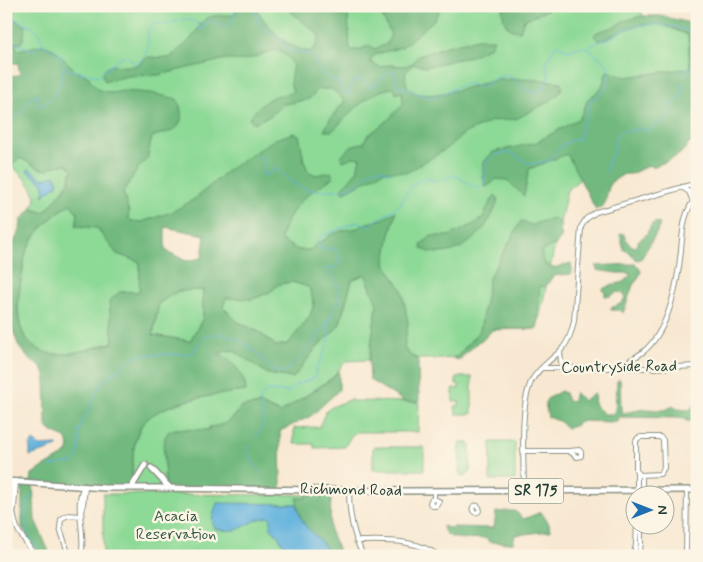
<svg xmlns="http://www.w3.org/2000/svg" width="703" height="562" font-family="Mynerve,sans-serif">
  <style>
    .green { fill: #8dd996; stroke: #568b65 }
    .forest { fill: #72b97f; stroke: #487b5a; fill-rule: evenodd }
    .water { fill: #63b3de; stroke: #417889 }
    .lines { fill: none; stroke-linecap: round; stroke-linejoin: round }
    .stream { stroke: #63b3de; stroke-width: 1 }
    .minor-casing { stroke: #8c9282; stroke-width: 6 }
    .major-casing { stroke: #8c9282; stroke-width: 8 }
    .minor { stroke: #fff; stroke-width: 4 }
    .major { stroke: #fff; stroke-width: 5 }
    .labels { text-anchor: middle; dominant-baseline: central; stroke-width: 5; stroke-linejoin: round; paint-order: stroke }
    .shield { fill: #fcf5e5; stroke: #617469; stroke-width: 1 }
    .shield-label { font-size: 15px; font-weight: bold; fill: #1f3d34 }
    .street-label { font-size: 16px; fill: #1f3d34; stroke: #fcf5e5 }
    .park-label { font-size: 16px; fill: #355c48; stroke: #fcf5e5 }
  </style>
  <rect width="100%" height="100%" fill="#fcf5e5"/>
  <filter id="ink" filterUnits="userSpaceOnUse"><feTurbulence type="fractalNoise" baseFrequency=".02" numOctaves="2"/><feDisplacementMap in="SourceGraphic" scale="10" xChannelSelector="R" yChannelSelector="G"/><feConvolveMatrix kernelMatrix="1 2 1 2 8 2 1 2 1" color-interpolation-filters="sRGB"/></filter>
  <filter id="wash" filterUnits="userSpaceOnUse"><feTurbulence type="fractalNoise" baseFrequency=".0096" numOctaves="4" result="noise"/><feDisplacementMap in="SourceGraphic" scale="20" xChannelSelector="R" yChannelSelector="G"/><feGaussianBlur stdDeviation="1.12" result="paint"/><feColorMatrix in="noise" values="0 0 0 0 0 0 0 0 0 0 0 0 0 0 0 0 0 1.4 0 .05"/><feComposite in="paint" operator="in"/></filter>
  <g filter="url(#wash)">
    <rect width="100%" height="100%" fill="#f8e8d1"/>
    <path class="green" d="M 13,6 L 639,6 L 643,16 L 688,35 L 691,86 L 567,190 L 537,329 L 480,330 L 457,357 L 442,359 L 418,359 L 411,356 L 386,327 L 377,305 L 369,360 L 346,361 L 332,378 L 280,413 L 261,404 L 241,407 C 234,419 224,427 209,427 L 209,430 L 175,429 L 164,447 L 165,488 L 131,488 C 133,469 131,445 140,428 C 153,401 219,394 246,391 L 228,359 L 220,353 L 233,350 L 268,374 L 293,378 L 316,348 L 339,326 L 352,280 L 365,274 L 354,243 L 318,242 L 310,250 L 298,250 L 280,240 L 131,221 L 48,114 L 14,42 Z
      M 20,158 L 51,167 L 67,164 L 72,169 C 71,181 54,206 43,212 L 31,209 L 36,200 C 34,185 21,175 11,165 Z
      M 70,204 L 97,228 L 117,254 L 140,262 L 140,292 L 120,292 L 113,342 C 95,347 60,360 42,351 C 12,337 17,302 22,274 C 24,266 24,255 28,248 C 35,232 55,213 70,204 Z
      M 292,282 L 309,287 L 314,304 L 310,316 L 288,344 L 276,346 L 259,332 L 238,322 L 223,307 L 226,297 L 253,299 L 270,292 L 279,284 Z
      M 203,290 L 203,318 L 190,341 L 153,335 L 159,303 L 178,291 Z
      M 456,377 L 472,377 L 472,414 L 456,414 L 455,406 L 459,406 L 459,401 L 453,402 L 453,388 L 459,389 L 459,384 L 456,384 Z
      M 351,399 L 352,401 L 419,402 L 418,432 L 356,432 L 351,436 L 345,447 L 314,448 L 314,444 L 294,444 L 294,428 L 319,427 L 326,411 L 332,407 Z
      M 460,442 L 468,442 L 470,445 L 470,472 L 465,477 L 461,476 L 459,471 Z
      M 491,442 L 515,442 L 515,480 L 490,480 Z
      M 373,447 L 424,447 L 424,470 L 373,470 Z
      M 103,494 L 331,495 L 306,524 L 306,556 L 103,556 Z"/>
    <path class="forest" d="M 6,6 L 13,6 L 14,20 L 26,26 L 22,43 L 14,43 L 18,50 L 43,45 L 55,50 L 76,71 L 89,77 L 91,82 L 99,90 L 112,93 L 123,91 L 151,93 L 177,99 C 181,107 185,122 175,129 C 169,133 159,134 152,137 L 147,159 L 139,167 L 123,192 L 129,212 L 128,218 L 131,221 L 141,222 L 172,212 L 196,198 L 228,170 L 275,139 L 294,133 L 299,135 L 304,161 L 308,171 L 316,175 L 331,172 L 333,177 C 323,185 309,192 301,201 C 292,211 282,227 281,240 L 298,250 L 310,250 L 318,242 L 321,242 L 330,235 L 344,230 L 358,228 L 367,223 L 383,219 L 396,211 L 389,239 L 385,263 L 402,290 L 408,323 L 404,348 L 411,356 L 418,359 L 419,402 L 405,402 L 370,380 L 369,360 L 377,304 L 365,274 L 352,280 L 339,326 L 316,348 L 293,378 L 268,374 L 233,350 L 218,353 C 221,356 225,357 228,359 C 237,366 246,380 246,391 C 219,394 154,401 140,428 C 131,445 133,469 131,488 L 33,482 L 35,520 L 51,556 L 38,556 L 22,527 L 22,481 L 31,482 L 32,474 L 67,453 C 75,433 52,438 46,425 L 45,375 L 42,368 L 29,359 L 19,347 L 9,319 L 6,303 L 8,252 L 20,231 L 21,220 L 31,209 L 43,212 L 47,210 L 69,183 L 72,170 L 67,164 L 51,167 L 48,170 L 41,169 L 20,158 L 11,165 L 6,161 L 6,108 L 12,106 L 14,96 L 6,90 L 6,76 L 20,75 L 18,63 L 6,63 ZM 70,204 L 78,213 L 76,226 L 97,228 L 117,254 L 140,262 L 139,292 L 120,292 L 109,301 L 113,343 C 95,347 60,360 42,351 C 11,336 17,302 22,274 C 24,266 24,255 28,248 C 35,232 55,213 70,204 ZM 165,227 L 205,235 L 202,258 L 186,261 L 165,250 ZM 292,282 L 309,287 L 314,304 L 310,316 L 288,344 L 276,346 L 259,332 L 238,322 L 223,307 L 226,298 L 253,299 L 270,292 L 279,284 ZM 203,290 L 203,318 L 190,341 L 153,335 L 159,303 L 178,291 Z
      M 238,6 L 254,6 C 269,28 281,44 308,52 C 316,49 318,44 319,35 L 284,6 L 359,6 L 352,8 L 348,13 L 350,50 L 359,50 L 370,45 L 374,49 L 387,44 L 391,34 L 377,6 L 442,6 L 434,20 L 402,47 L 374,55 L 370,62 L 380,67 L 388,65 L 405,66 L 413,63 L 418,56 L 447,46 L 477,39 L 494,39 L 490,47 L 471,56 L 426,67 L 414,64 L 406,72 C 399,117 479,81 499,80 C 519,78 541,80 561,82 L 562,88 L 559,94 L 550,101 L 516,119 L 492,121 L 465,133 L 443,151 L 408,172 L 384,171 L 345,192 L 341,190 L 357,171 L 360,158 L 353,157 L 343,161 L 341,157 C 348,149 353,143 364,143 L 366,137 L 388,120 L 403,104 L 402,92 L 396,94 L 394,88 C 368,90 350,115 332,131 L 324,131 L 330,119 L 345,101 L 332,89 L 319,89 L 309,99 L 281,105 L 272,115 L 254,123 L 249,119 C 254,111 264,101 273,97 C 280,94 287,96 293,91 C 283,73 307,63 275,50 C 258,55 244,64 226,59 L 159,75 L 129,76 L 105,81 L 102,76 C 104,58 127,70 138,65 C 141,63 145,59 148,57 L 170,58 C 175,52 180,49 185,45 C 209,21 193,15 234,15 Z
      M 513,6 L 549,6 L 550,7 L 547,10 L 524,20 L 520,31 C 506,31 504,22 502,9 Z
      M 642,16 L 662,16 L 697,25 L 695,141 L 688,144 C 681,158 666,161 653,167 L 649,165 L 631,174 L 624,174 L 610,183 L 604,205 L 596,210 L 567,154 L 529,169 L 524,196 L 507,180 L 496,179 L 492,183 L 486,187 L 483,177 L 483,163 L 493,152 L 535,143 L 580,118 L 588,99 L 601,89 L 607,71 L 626,77 L 690,68 L 688,35 C 663,24 652,20 624,30 C 615,33 608,39 599,41 L 594,36 L 597,32 L 614,27 L 623,21 Z
      M 495,195 L 498,198 C 492,230 455,265 422,249 L 421,245 L 431,236 L 449,236 L 474,224 L 484,217 L 486,210 Z
      M 552,218 L 558,220 L 561,226 L 560,230 L 562,237 L 557,243 L 542,251 L 542,258 L 546,265 L 553,268 L 571,263 L 572,270 L 571,274 L 553,276 L 546,286 L 540,287 L 537,329 L 493,329 L 482,341 L 479,341 L 461,358 L 461,360 L 454,359 L 454,357 L 457,357 L 480,330 L 489,278 L 521,221 L 531,225 Z
      M 657,222 L 660,224 L 657,232 L 641,259 L 637,260 L 629,252 L 624,250 L 620,234 L 623,233 L 628,243 L 634,247 L 638,244 L 638,241 L 646,235 L 652,224 Z
      M 632,264 L 636,264 L 641,271 L 638,279 L 633,285 L 623,313 L 619,310 L 611,310 L 611,308 L 622,303 L 625,297 L 623,293 L 617,292 L 610,296 L 605,296 L 605,292 L 602,290 L 604,288 L 623,282 L 631,275 L 629,273 L 616,273 L 597,270 L 596,266 Z
      M 339,370 L 339,390 L 311,416 L 280,431 L 281,489 L 165,488 L 164,447 L 165,437 L 168,432 L 175,429 L 209,430 L 209,427 C 223,427 235,419 241,407 L 261,404 L 280,413 L 332,379 Z
      M 620,379 L 621,410 L 623,413 L 644,409 L 665,410 L 673,406 L 677,409 L 689,410 L 697,403 L 697,421 L 686,421 L 683,418 L 618,417 L 617,422 L 578,421 L 575,426 L 567,428 L 559,421 L 548,417 L 545,403 L 547,399 L 561,391 L 565,393 L 567,400 L 569,402 L 573,400 L 575,392 L 583,401 L 592,394 L 595,394 L 594,404 L 604,414 L 613,414 L 615,410 L 617,381 Z
      M 306,495 L 331,495 L 330,530 L 341,556 L 329,556 C 327,545 320,541 312,534 C 302,524 297,512 297,498 L 306,498 Z
      M 507,511 L 515,511 L 524,519 L 541,512 L 549,524 L 550,531 L 515,535 L 513,543 L 489,542 L 485,538 C 473,538 443,543 443,526 L 449,528 L 454,527 L 494,528 L 496,512 Z"/>
    <path class="water" d="M 29,169 L 43,179 L 55,175 L 58,181 L 57,185 L 43,196 L 45,191 L 43,183 L 28,172 L 27,170 Z
      M 33,441 L 40,446 L 57,445 L 58,447 L 30,456 L 30,446 Z
      M 217,503 L 297,504 C 298,509 299,515 302,520 C 309,534 326,540 329,556 L 307,556 L 302,552 L 290,554 C 282,546 280,535 271,528 L 271,519 L 269,517 C 245,520 243,537 214,528 L 212,519 Z"/>
    <g class="lines">
      <path class="stream" d="M 255,6 L 257,20 L 260,24 L 290,50 L 313,56 C 319,72 321,75 337,81 L 341,90 L 345,94 L 350,93 L 352,82 L 360,79 L 371,87 L 374,87 L 386,74 L 392,71 L 396,73 L 396,81 L 398,85 L 413,92 L 433,98 L 462,85 L 469,84 L 482,87 C 488,83 499,74 507,76 C 521,79 524,98 542,90 L 549,77 L 546,63 L 555,46 L 558,45 L 568,51 L 578,47 L 587,48
        M 6,8 L 9,17 C 28,25 38,25 44,46 L 61,55 L 65,69 L 98,76 L 122,56 L 129,57 L 135,64 L 139,63 C 143,58 147,52 148,45 C 149,38 144,28 154,24 C 159,22 164,25 169,24 C 184,20 183,16 199,24 L 200,30 L 206,27 L 205,24 L 208,21 C 214,21 216,23 220,25 C 234,30 233,15 237,6
        M 697,41 L 697,47
        M 6,43 C 18,42 25,49 35,50 L 41,44
        M 684,77 L 686,68 L 697,70
        M 6,121 L 12,121 L 34,95 L 38,95 L 38,105 L 41,106 C 54,99 64,85 62,70 L 64,69
        M 256,158 L 262,157 C 267,164 263,166 262,174 L 268,175 L 274,168 C 288,176 292,187 310,190 C 312,191 343,190 345,189 C 366,184 370,158 391,174
        M 606,172 L 609,161 L 615,151 C 615,148 614,146 614,143 C 616,125 633,134 642,128 L 647,131 L 650,130 L 668,117 L 670,108 L 682,95 L 683,82
        M 256,437 C 267,423 262,416 260,399 L 267,391 L 289,392 L 297,384 L 313,379 L 316,374 L 316,369 L 323,356 L 329,341 L 328,330 L 330,317
        M 249,444 C 244,457 256,464 262,474
        M 50,467 C 64,460 78,471 79,448 C 79,442 80,438 78,432 L 97,391 L 104,380 L 134,357 L 140,355 L 189,354 C 197,351 197,342 204,337 C 224,327 246,343 260,356 C 265,360 268,367 273,371 L 284,372 C 299,362 336,317 339,299 C 341,287 333,276 325,268 L 335,268 L 340,260 L 336,250 L 331,248 L 319,249 L 319,237 L 357,222 L 367,225 L 371,224 L 399,206 L 410,187 L 419,180 L 429,179 L 441,181 L 455,175 L 477,189 L 484,185 L 486,162 L 495,155 L 508,152 C 530,160 521,169 550,160 L 562,145 L 574,139 L 580,140 L 582,123 L 587,118 L 586,115 L 591,99 C 594,97 597,97 599,95 C 607,90 610,74 609,66 L 588,48 C 594,42 601,42 609,38 C 614,36 618,32 623,30 C 647,21 674,24 697,34
        M 31,495 C 20,526 26,531 43,556"/>
    </g>
  </g>
  <g filter="url(#ink)">
    <g class="lines">
      <g class="minor-casing">
        <path id="minor" d="M 682,187 L 689,192 L 693,201
          M 560,351 L 561,362 L 567,368
          M 542,368 L 654,368 L 697,366
          M 616,368 C 625,363 635,358 643,352 C 669,331 678,282 681,250 C 683,229 683,213 697,196
          M 641,437 L 660,437 L 663,440 L 664,468 L 660,474 L 640,475 L 636,470 L 636,441 L 638,438 Z
          M 524,451 L 569,451 L 577,457 L 581,456 L 581,452 L 579,450 L 569,451
          M 637,472 L 637,494
          M 12,481 C 12,498 11,516 19,532 C 24,540 30,548 35,556
          M 349,490 C 349,515 353,533 363,556
          M 524,491 C 524,461 519,405 532,380 C 539,367 552,360 562,349 C 569,341 572,331 574,321 L 581,227 L 586,219 L 596,212 L 697,183
          M 642,494 L 642,475
          M 434,499 L 439,501 L 436,506 L 433,506 L 430,503 L 431,500 L 434,499 L 434,491
          M472.5 509a3.5 3.5 0 1 1 7 0a3.5 3.5 0 1 1-7 0Z
          M 14,509 L 16,481
          M 82,514 L 85,488
          M 356,541 C 385,541 415,538 439,556
          M 69,556 L 60,528 L 61,519 L 68,515 L 81,516
          M 81,556 C 87,533 73,507 84,486
          M 633,556 L 636,545 L 637,524
          M 638,556 L 641,544 L 641,524
          M 686,556 L 687,490"/>
      </g>
      <g class="major-casing">
        <path id="major" d="M 151,468 L 170,488
          M 6,481 L 105,488 L 157,488 L 401,491 L 697,490
          M 131,488 L 145,465"/>
      </g>
      <use href="#minor" class="minor"/>
      <use href="#major" class="major"/>
    </g>
  </g>
  <g class="labels">
    <rect class="shield" x="508.5" y="478.5" width="55" height="25" rx="4"/>
    <g class="shield-label">
      <text x="536" y="491">SR 175</text>
    </g>
    <g class="street-label">
      <text transform="translate(619 367) rotate(-1)">Countryside Road</text>
      <text transform="translate(351 490) rotate(1)">Richmond Road</text>
    </g>
    <g class="park-label">
      <text x="176" y="516">Acacia<tspan x="176" dy="18">Reservation</tspan></text>
    </g>
  </g>
  <rect width="703" height="562" fill="none" stroke="#fcf5e5" stroke-width="25"/>
  <g transform="translate(650 510) rotate(90)"><circle r="24" fill="#fcf5e5" stroke="#a4ab9e"/>
  <path d="M0-4L9 19L0 12L-9 19Z" fill="#1f6fb2"/>
  <text y="-8" font-size="14" font-weight="bold" text-anchor="middle" fill="#1f3d34">N</text>
  </g>
</svg>
